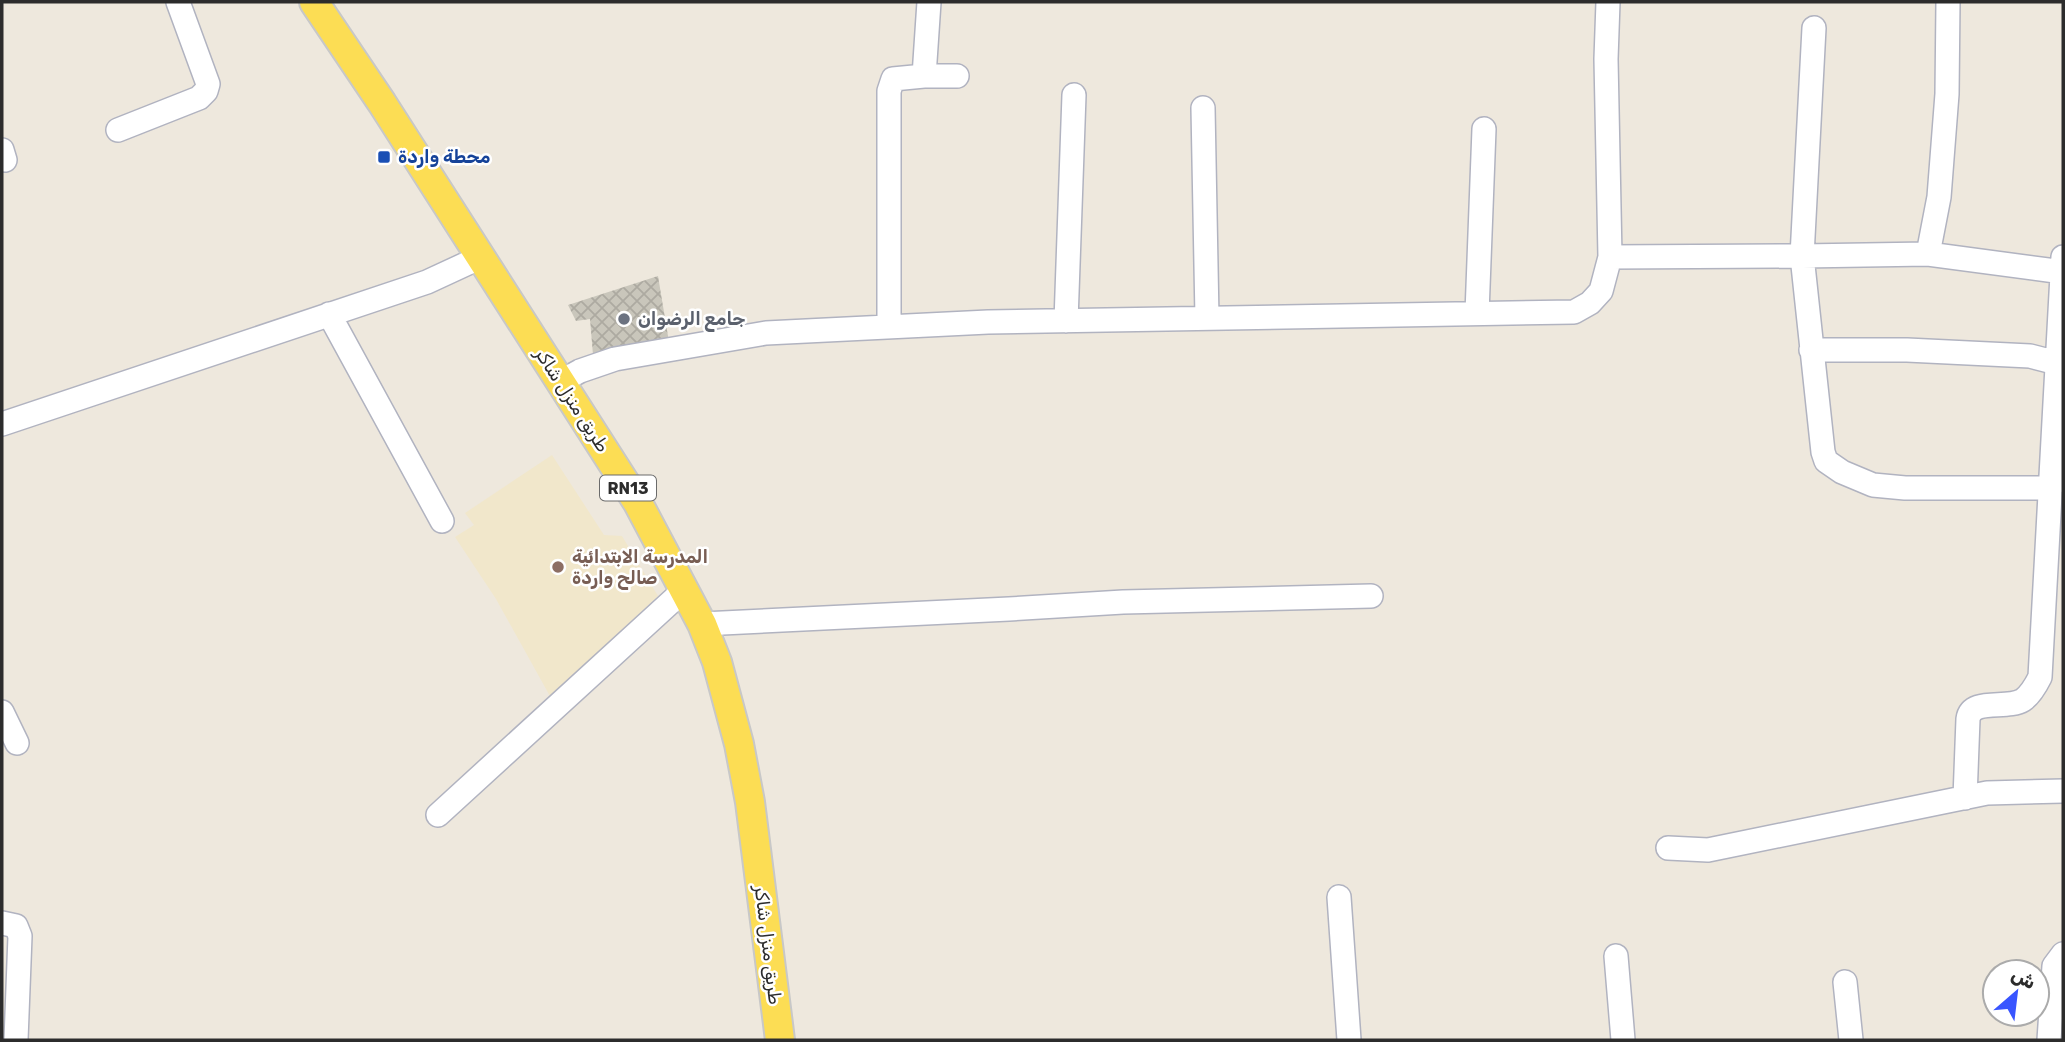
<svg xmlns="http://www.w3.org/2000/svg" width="2065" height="1042" font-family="Rubik,Cairo,sans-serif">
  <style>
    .education { fill: #f1e7cb }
    .building { fill: url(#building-cross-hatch) }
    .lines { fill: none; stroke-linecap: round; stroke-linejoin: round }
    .minor-casing { stroke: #b1b3c0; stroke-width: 26 }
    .major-casing { stroke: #c8c8c8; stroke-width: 32 }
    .minor { stroke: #fff; stroke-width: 23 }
    .major { stroke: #fcdd54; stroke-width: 28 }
    .transit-dot { fill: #1a4fb4; stroke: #fff; stroke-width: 2.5 }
    .worship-dot { fill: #6b7280; stroke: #fff; stroke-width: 2.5 }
    .education-dot { fill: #8d6e63; stroke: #fff; stroke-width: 2.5 }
    .labels { text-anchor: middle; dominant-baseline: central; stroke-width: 5; stroke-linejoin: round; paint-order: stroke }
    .shield { fill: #fff; stroke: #6b6b6b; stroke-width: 2 }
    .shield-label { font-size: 16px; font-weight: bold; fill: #2c2c2c }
    .transit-label { font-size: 18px; font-weight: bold; fill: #164399; stroke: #fff; text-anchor: start }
    .worship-label { font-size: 18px; font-weight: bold; fill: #5b616d; stroke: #fff; text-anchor: start }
    .street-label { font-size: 18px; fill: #2c2c2c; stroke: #fff }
    .education-label { font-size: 18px; font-weight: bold; fill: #785e54; stroke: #fff; text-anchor: start }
  </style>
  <defs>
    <pattern id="building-cross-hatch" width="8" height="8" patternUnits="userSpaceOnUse" patternTransform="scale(1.75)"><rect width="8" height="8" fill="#c9c6bb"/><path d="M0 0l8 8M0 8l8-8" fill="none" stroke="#adaaa1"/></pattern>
  </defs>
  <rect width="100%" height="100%" fill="#eee8dd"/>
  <path class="education" d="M 552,455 L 604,535 L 622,536 L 658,596 L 551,698 L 496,599 L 455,537 L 474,525 L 465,513 Z"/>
  <path class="building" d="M 658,276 L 669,342 L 593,355 L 590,319 L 576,321 L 568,305 Z"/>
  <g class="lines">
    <g class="minor-casing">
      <path id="minor" d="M 1814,28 L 1802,256 L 1928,254 L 2063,272
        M 924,76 L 957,76
        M 1203,108 L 1207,318
        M 118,130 L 199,98 L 206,91 L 208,84 L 178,2
        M 2,150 L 5,160
        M 1928,254 L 1939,197 L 1947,94 L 1948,2
        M 1610,257 L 1802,256 L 1823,452 L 1826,461 L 1842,472 L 1873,485 L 1905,488 L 2051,488
        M 1477,313 L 1484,129
        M 329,314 L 442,521
        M 1066,321 L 1074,95
        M 889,326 L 889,91 L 893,79 L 924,76 L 929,2
        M 1811,350 L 1907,350 L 2030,356 L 2057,363
        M 560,382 L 580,371 L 615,359 L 766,333 L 988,322 L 1574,312 L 1590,303 L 1601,291 L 1610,257 L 1606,59 L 1608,2
        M 2,424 L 427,282 L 481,257
        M 702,624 L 1009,609 L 1123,602 L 1371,596
        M 2,712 L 17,743
        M 1965,798 L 1968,719 C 1971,697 2007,710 2023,700 C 2030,695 2036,685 2040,677 L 2063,257
        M 438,815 L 684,590
        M 1668,848 L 1708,850 L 1987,793 L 2063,791
        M 1339,897 L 1349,1040
        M 2,923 L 16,926 L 20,936 L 16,1040
        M 1616,956 L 1623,1040
        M 1845,982 L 1851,1040
        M 2049,1040 L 2054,966 L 2063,954"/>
    </g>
    <g class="major-casing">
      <path id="major" d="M 314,2 L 382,103 L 638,503 L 702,624 L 717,662 L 739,744 L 750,802 L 780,1040"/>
    </g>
    <use href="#minor" class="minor"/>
    <use href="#major" class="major"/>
  </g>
  <rect class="transit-dot" x="377" y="150" width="14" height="14" rx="3.5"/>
  <circle class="worship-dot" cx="624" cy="319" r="7"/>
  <circle class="education-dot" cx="558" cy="567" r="7"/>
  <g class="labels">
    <rect class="shield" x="600" y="475.5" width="56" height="25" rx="5"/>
    <g class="shield-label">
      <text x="628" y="488">RN13</text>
    </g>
    <g class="transit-label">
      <text x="398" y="157">محطة واردة</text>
    </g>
    <g class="worship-label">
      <text x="638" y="319">جامع الرضوان</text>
    </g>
    <g class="street-label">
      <text transform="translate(572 400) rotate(57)">طريق منزل شاكر</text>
      <text transform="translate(768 945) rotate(83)">طريق منزل شاكر</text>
    </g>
    <g class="education-label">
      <text x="572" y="557">المدرسة الابتدائية<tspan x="572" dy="21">صالح واردة</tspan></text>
    </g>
  </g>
  <rect width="2065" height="1042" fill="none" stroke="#2c2c2c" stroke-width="7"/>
  <g transform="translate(2016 993) rotate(28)"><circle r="33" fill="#ffffff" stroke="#ababab" stroke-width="2"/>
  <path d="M0-5L12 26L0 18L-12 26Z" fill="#3955ff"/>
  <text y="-10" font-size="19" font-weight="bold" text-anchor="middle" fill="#2c2c2c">ش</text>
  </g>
</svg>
